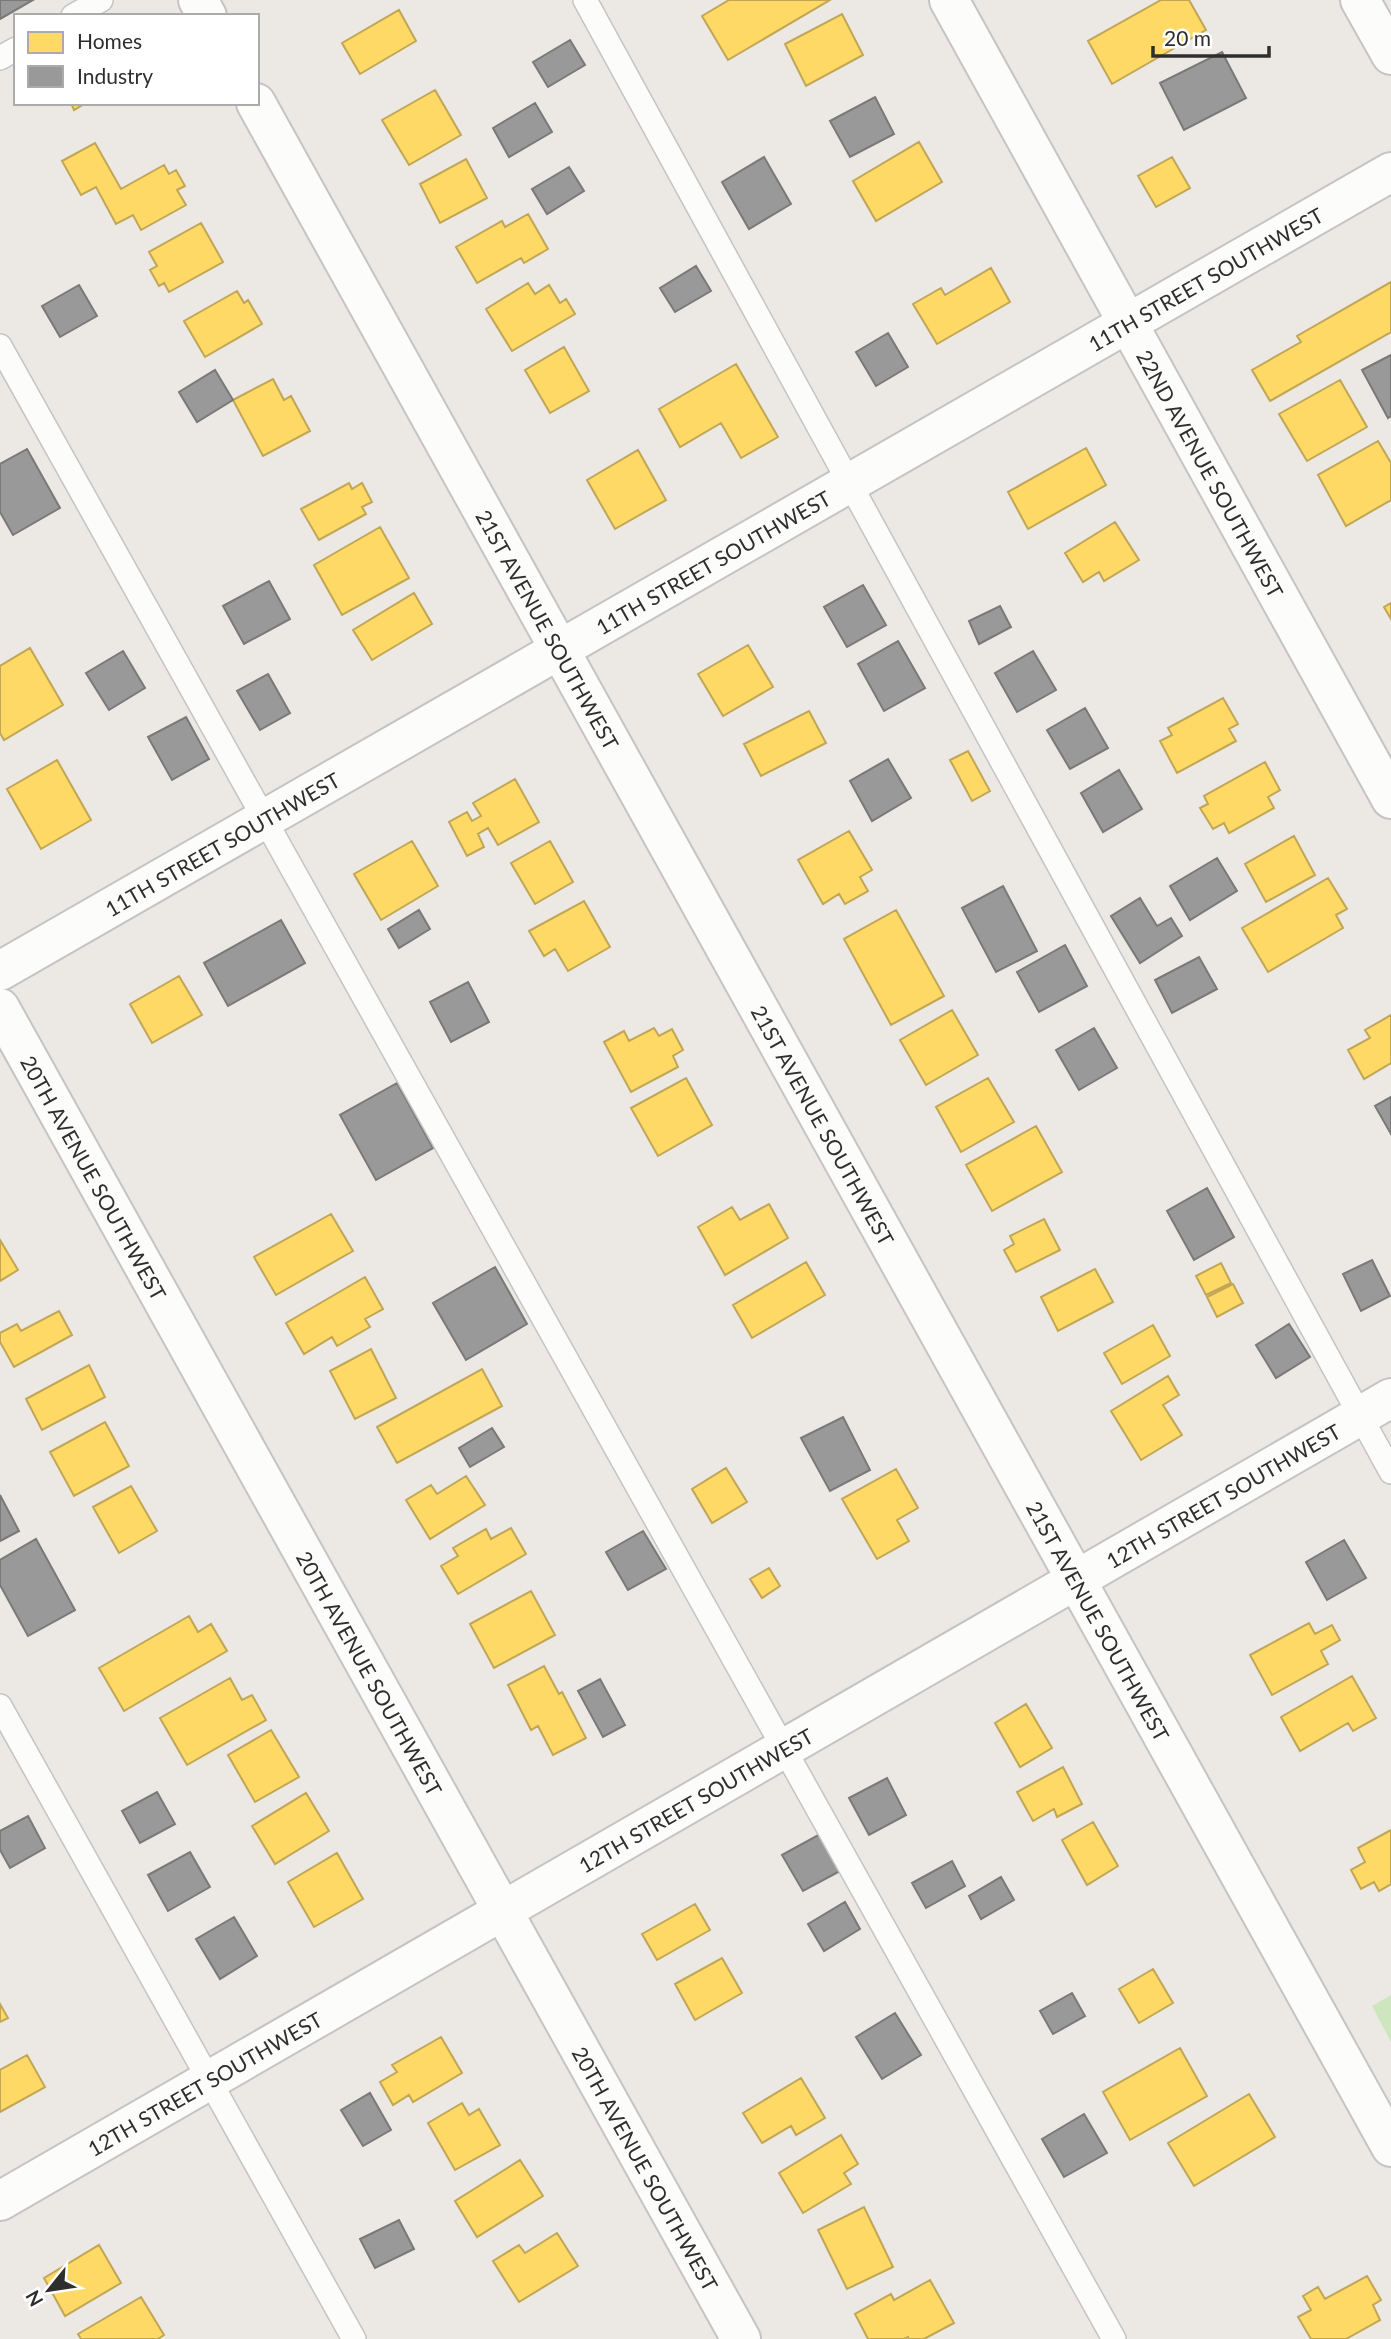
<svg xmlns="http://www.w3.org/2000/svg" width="1391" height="2339" font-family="Lato,sans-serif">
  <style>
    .green { fill: #cee6be }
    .homes { fill: #ffd966; stroke: #c0a655; stroke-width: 2 }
    .industry { fill: #999; stroke: #797979; stroke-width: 2 }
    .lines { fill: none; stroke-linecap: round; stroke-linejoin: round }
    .lane-casing { stroke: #c5c4c5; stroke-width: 26 }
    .street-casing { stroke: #c5c4c5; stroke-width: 42 }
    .secondary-casing { stroke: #c5c4c5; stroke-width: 42 }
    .lane { stroke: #fcfcfb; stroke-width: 23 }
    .street { stroke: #fcfcfb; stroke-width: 38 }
    .secondary { stroke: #fcfcfb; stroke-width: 38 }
    .labels { text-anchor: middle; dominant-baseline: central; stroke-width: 7; stroke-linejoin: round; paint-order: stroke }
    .street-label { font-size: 21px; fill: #2e2e2e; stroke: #fff }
  </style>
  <rect width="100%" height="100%" fill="#ece8e4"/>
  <path class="green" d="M 1391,1995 L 1391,2042 L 1372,2006 Z"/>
  <path class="homes" d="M 729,0 L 830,0 L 728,60 L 702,16 Z
    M 1161,0 L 1189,0 L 1206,30 L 1112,84 L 1088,41 Z
    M 399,10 L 416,41 L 360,74 L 342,43 Z
    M 842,14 L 863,55 L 806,86 L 785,44 Z
    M 435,90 L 461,135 L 409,165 L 382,120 Z
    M 71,103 L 86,103 L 74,110 Z
    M 919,142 L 942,182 L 876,221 L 853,181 Z
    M 95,143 L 121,189 L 164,165 L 169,174 L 176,170 L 185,186 L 177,190 L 186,205 L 141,230 L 133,215 L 116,224 L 96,187 L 81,195 L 62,161 Z
    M 1172,157 L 1190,188 L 1156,207 L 1138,176 Z
    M 466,159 L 487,198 L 440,223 L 420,184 Z
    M 528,214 L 548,249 L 524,263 L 521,258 L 477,283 L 456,247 L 502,221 L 505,227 Z
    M 201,223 L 223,262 L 169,292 L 164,283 L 159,286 L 150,270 L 157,266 L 149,252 Z
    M 991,268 L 1010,302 L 937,344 L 913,304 L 941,288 L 945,295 Z
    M 1391,282 L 1391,332 L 1270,401 L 1252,370 L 1301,342 L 1297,336 Z
    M 528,283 L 535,294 L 549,285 L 560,303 L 566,299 L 575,314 L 512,351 L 486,309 Z
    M 237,291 L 244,303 L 248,300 L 262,324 L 205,357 L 184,321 Z
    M 564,347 L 589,391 L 550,413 L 525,370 Z
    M 736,364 L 778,437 L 741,458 L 721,423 L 680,447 L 659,409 Z
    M 273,379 L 284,400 L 291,396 L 310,431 L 263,456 L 233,400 Z
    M 1340,380 L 1367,427 L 1307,461 L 1279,414 Z
    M 1378,441 L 1391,463 L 1391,500 L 1346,526 L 1318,475 Z
    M 1086,448 L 1106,485 L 1028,529 L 1008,492 Z
    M 638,450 L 666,500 L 615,529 L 587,480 Z
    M 349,483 L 352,489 L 362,483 L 372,502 L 362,507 L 366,514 L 319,540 L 301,509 Z
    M 1115,522 L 1139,560 L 1104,581 L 1099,572 L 1083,582 L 1065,553 Z
    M 380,527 L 409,578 L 342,615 L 314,565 Z
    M 414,593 L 432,624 L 372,660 L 353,630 Z
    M 1391,603 L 1391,619 L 1384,607 Z
    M 748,645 L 773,687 L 723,716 L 698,674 Z
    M 30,648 L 63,705 L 4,740 L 0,733 L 0,666 Z
    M 1223,698 L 1238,724 L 1229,729 L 1236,741 L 1177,773 L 1160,741 L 1172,735 L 1168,728 Z
    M 809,711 L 826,743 L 761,776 L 744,744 Z
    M 968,751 L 990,791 L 972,801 L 950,760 Z
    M 57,760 L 91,820 L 41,849 L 7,789 Z
    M 1265,762 L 1280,790 L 1268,797 L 1274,808 L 1229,833 L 1224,823 L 1213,829 L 1200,808 L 1208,804 L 1204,796 Z
    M 515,779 L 539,822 L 498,845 L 488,828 L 478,834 L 484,847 L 467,856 L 449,822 L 467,812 L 472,821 L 481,816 L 473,803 Z
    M 849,831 L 872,870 L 860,877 L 868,891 L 845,904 L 839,894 L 823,904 L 798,860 Z
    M 1294,836 L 1315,875 L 1266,902 L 1245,864 Z
    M 412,841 L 438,886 L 381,920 L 354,874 Z
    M 550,841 L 573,882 L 535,904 L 511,863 Z
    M 1328,878 L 1347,909 L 1336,915 L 1343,928 L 1268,972 L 1242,928 Z
    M 584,901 L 610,947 L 568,971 L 555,949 L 544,956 L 529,931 Z
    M 896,910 L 944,996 L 891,1025 L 844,939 Z
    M 179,976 L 202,1015 L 152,1043 L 130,1004 Z
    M 952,1010 L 978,1055 L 926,1085 L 900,1040 Z
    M 1391,1015 L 1391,1063 L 1364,1079 L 1348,1050 L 1370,1038 L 1365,1030 Z
    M 654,1028 L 659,1036 L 672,1029 L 683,1050 L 673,1056 L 678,1067 L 631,1092 L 604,1042 L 624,1031 L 629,1041 Z
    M 686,1078 L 712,1125 L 658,1156 L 631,1108 Z
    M 988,1078 L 1014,1122 L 961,1152 L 936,1107 Z
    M 1036,1126 L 1062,1172 L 992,1211 L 966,1165 Z
    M 769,1204 L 788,1238 L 725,1275 L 698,1227 L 732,1207 L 740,1220 Z
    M 331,1214 L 353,1251 L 276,1295 L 254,1257 Z
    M 1044,1219 L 1060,1250 L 1016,1272 L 1004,1250 L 1014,1244 L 1010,1236 Z
    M 0,1240 L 18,1270 L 0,1281 Z
    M 806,1262 L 825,1295 L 752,1338 L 733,1305 Z
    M 1221,1263 L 1231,1283 L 1206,1295 L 1196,1276 Z
    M 1095,1269 L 1113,1302 L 1058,1331 L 1041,1297 Z
    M 365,1277 L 383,1309 L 365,1319 L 370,1327 L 337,1346 L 332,1337 L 304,1354 L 286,1323 Z
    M 1233,1284 L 1243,1303 L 1217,1317 L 1207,1297 Z
    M 59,1311 L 72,1335 L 14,1367 L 0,1342 L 0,1333 L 17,1324 L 21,1331 Z
    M 1153,1325 L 1170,1356 L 1122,1384 L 1104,1353 Z
    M 371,1349 L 396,1398 L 355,1419 L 330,1371 Z
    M 89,1365 L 105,1397 L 42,1430 L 26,1399 Z
    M 482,1369 L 502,1406 L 397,1463 L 377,1427 Z
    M 1168,1376 L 1179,1395 L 1163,1405 L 1182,1435 L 1141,1460 L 1111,1411 Z
    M 105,1422 L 129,1466 L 74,1496 L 50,1452 Z
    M 726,1468 L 747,1502 L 712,1523 L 692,1489 Z
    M 896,1469 L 918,1508 L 897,1520 L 909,1541 L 877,1559 L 842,1499 Z
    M 466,1476 L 485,1505 L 430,1539 L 406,1500 L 431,1485 L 437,1494 Z
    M 131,1486 L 157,1531 L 119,1553 L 93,1507 Z
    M 511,1528 L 526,1554 L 458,1594 L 441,1566 L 458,1556 L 453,1548 L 486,1529 L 491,1539 Z
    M 769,1568 L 780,1586 L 762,1598 L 750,1579 Z
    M 531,1591 L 555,1635 L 494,1668 L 470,1624 Z
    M 189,1616 L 198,1632 L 211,1624 L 227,1651 L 124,1711 L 99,1668 Z
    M 1309,1623 L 1315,1634 L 1332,1625 L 1340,1640 L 1321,1651 L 1328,1664 L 1272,1695 L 1250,1655 Z
    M 544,1666 L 559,1694 L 562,1692 L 586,1738 L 553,1755 L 538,1726 L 531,1730 L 508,1685 Z
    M 1352,1676 L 1376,1718 L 1353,1731 L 1348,1723 L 1300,1751 L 1281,1717 Z
    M 230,1678 L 242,1700 L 252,1695 L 266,1720 L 187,1765 L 160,1718 Z
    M 1026,1704 L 1052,1748 L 1020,1767 L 995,1723 Z
    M 271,1730 L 299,1777 L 255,1802 L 228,1755 Z
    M 1063,1767 L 1082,1804 L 1057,1817 L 1054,1809 L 1033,1821 L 1017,1792 Z
    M 306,1793 L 329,1831 L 275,1864 L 252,1826 Z
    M 1093,1822 L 1118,1866 L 1087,1885 L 1062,1840 Z
    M 1391,1830 L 1391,1884 L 1379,1891 L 1374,1882 L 1361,1889 L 1351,1870 L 1365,1862 L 1358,1848 Z
    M 337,1853 L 363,1899 L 314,1927 L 288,1882 Z
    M 695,1904 L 710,1930 L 657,1960 L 642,1934 Z
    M 722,1958 L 742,1993 L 695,2020 L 675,1984 Z
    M 1153,1969 L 1173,2003 L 1139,2023 L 1119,1989 Z
    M 0,2004 L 8,2018 L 0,2022 Z
    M 441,2037 L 462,2073 L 413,2102 L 409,2095 L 393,2105 L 380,2082 L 397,2072 L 392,2065 Z
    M 1180,2048 L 1207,2096 L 1130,2140 L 1103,2092 Z
    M 27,2055 L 45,2087 L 0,2112 L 0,2070 Z
    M 801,2078 L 825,2118 L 796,2135 L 791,2126 L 762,2143 L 743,2113 Z
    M 1249,2094 L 1275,2137 L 1194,2186 L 1168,2143 Z
    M 462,2103 L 469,2115 L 479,2109 L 500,2145 L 455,2170 L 428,2123 Z
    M 841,2135 L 858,2164 L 844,2173 L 851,2184 L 803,2213 L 779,2173 Z
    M 520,2160 L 543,2196 L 477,2237 L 455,2201 Z
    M 864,2207 L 893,2267 L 847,2289 L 818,2230 Z
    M 557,2233 L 578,2266 L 519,2302 L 493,2261 L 519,2245 L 525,2253 Z
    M 99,2245 L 121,2283 L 65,2316 L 44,2278 Z
    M 1367,2276 L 1381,2300 L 1373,2305 L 1380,2320 L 1346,2339 L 1311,2339 L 1298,2317 L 1311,2310 L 1303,2296 L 1318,2287 L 1325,2299 Z
    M 930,2280 L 954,2323 L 924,2339 L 909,2339 L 908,2337 L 904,2339 L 868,2339 L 855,2314 L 891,2294 L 894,2300 Z
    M 141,2297 L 164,2335 L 158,2339 L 81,2339 L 78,2334 Z"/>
  <path class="industry" d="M 0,0 L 33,0 L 0,19 Z
    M 570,40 L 585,65 L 548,87 L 533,62 Z
    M 1222,52 L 1246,98 L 1184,130 L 1160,83 Z
    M 875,97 L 894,134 L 850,157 L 830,121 Z
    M 535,103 L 552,132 L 509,157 L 493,128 Z
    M 764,157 L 791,204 L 749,229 L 722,182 Z
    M 569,167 L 584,191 L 547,214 L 532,189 Z
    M 696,266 L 711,291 L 675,312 L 660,288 Z
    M 79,285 L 97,316 L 60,337 L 42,306 Z
    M 888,333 L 908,367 L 876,386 L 856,352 Z
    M 1391,355 L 1391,416 L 1388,418 L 1362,370 Z
    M 215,370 L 233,400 L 197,422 L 179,392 Z
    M 27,449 L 60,508 L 13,535 L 0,512 L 0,464 Z
    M 269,581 L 290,619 L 244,644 L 223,606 Z
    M 863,585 L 886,625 L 847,647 L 824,607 Z
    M 1000,606 L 1011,627 L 979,644 L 969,621 Z
    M 898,641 L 925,688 L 884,711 L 858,664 Z
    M 123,651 L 145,688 L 109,710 L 86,673 Z
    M 1033,651 L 1056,690 L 1017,712 L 995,673 Z
    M 268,674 L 290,713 L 260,730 L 237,691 Z
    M 1085,708 L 1108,748 L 1070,769 L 1047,730 Z
    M 186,717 L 209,759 L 172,780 L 148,737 Z
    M 888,759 L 911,798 L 872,821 L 850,781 Z
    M 1119,770 L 1142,809 L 1103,832 L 1081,793 Z
    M 1217,858 L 1237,891 L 1190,920 L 1170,886 Z
    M 1003,886 L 1037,951 L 996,972 L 962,908 Z
    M 1140,898 L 1157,926 L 1171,918 L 1182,936 L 1140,963 L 1111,916 Z
    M 419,910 L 430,929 L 399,948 L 388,929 Z
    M 281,920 L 305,963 L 228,1006 L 204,963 Z
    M 1065,945 L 1087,986 L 1039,1012 L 1017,972 Z
    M 1199,957 L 1217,989 L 1172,1013 L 1155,980 Z
    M 468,982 L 489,1022 L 451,1042 L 430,1002 Z
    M 1094,1028 L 1117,1068 L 1079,1090 L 1056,1050 Z
    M 397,1083 L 433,1148 L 376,1180 L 340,1115 Z
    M 1391,1097 L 1391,1134 L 1375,1106 Z
    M 1207,1188 L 1234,1237 L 1194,1260 L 1167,1211 Z
    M 1372,1260 L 1390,1296 L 1361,1311 L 1343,1274 Z
    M 495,1267 L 527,1324 L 466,1360 L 433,1303 Z
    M 1289,1324 L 1310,1357 L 1276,1378 L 1256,1345 Z
    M 843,1417 L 870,1470 L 830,1491 L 801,1438 Z
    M 492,1428 L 504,1447 L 470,1467 L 459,1448 Z
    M 0,1495 L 19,1531 L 0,1541 Z
    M 643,1531 L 666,1569 L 628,1590 L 606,1552 Z
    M 36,1539 L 75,1610 L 28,1636 L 0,1585 L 0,1560 Z
    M 1344,1540 L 1366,1578 L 1327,1600 L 1306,1562 Z
    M 600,1679 L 625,1725 L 603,1737 L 578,1691 Z
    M 887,1778 L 906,1815 L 869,1835 L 849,1798 Z
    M 157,1792 L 175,1824 L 140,1843 L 122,1811 Z
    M 28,1816 L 45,1848 L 10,1868 L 0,1850 L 0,1831 Z
    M 820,1834 L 840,1871 L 803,1891 L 782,1855 Z
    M 190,1852 L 210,1887 L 168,1911 L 148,1875 Z
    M 952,1861 L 965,1886 L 926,1908 L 912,1883 Z
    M 1001,1877 L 1014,1900 L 981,1919 L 969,1896 Z
    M 845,1902 L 860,1929 L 824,1951 L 808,1924 Z
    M 234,1917 L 257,1956 L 220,1979 L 196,1939 Z
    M 1072,1993 L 1085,2016 L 1053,2034 L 1040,2011 Z
    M 895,2013 L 921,2055 L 882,2079 L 856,2037 Z
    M 370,2093 L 391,2130 L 363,2146 L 341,2110 Z
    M 1084,2114 L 1107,2153 L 1064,2177 L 1042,2139 Z
    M 399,2220 L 414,2249 L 375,2268 L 360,2239 Z"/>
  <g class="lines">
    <g class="lane-casing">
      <path id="lane" d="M 585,0 L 1391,1472
        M 73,16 L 101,0
        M 0,58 L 16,49
        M 0,346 L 1114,2339
        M 0,1706 L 354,2339"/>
    </g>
    <g class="street-casing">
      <g id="street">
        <path d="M 198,0 L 207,16"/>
        <path id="s1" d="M 949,0 L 1391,799"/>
        <path id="s2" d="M 256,103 L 1391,2147"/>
        <path id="s3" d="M 0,971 L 1391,172"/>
        <path id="s4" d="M 0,1008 L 741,2339"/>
        <path id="s5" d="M 0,2201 L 1391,1398"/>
      </g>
    </g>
    <g class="secondary-casing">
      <path id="secondary" d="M 1360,0 L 1391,55"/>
    </g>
    <use href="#lane" class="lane"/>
    <use href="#street" class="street"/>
    <use href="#secondary" class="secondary"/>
  </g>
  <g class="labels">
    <g class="street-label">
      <text stroke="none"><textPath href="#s3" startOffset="1390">11TH STREET SOUTHWEST</textPath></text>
      <text stroke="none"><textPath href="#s1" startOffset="541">22ND AVENUE SOUTHWEST</textPath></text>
      <text stroke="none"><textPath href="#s3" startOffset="822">11TH STREET SOUTHWEST</textPath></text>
      <text stroke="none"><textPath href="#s2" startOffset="602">21ST AVENUE SOUTHWEST</textPath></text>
      <text stroke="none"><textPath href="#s3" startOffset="256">11TH STREET SOUTHWEST</textPath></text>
      <text stroke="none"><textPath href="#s2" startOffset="1169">21ST AVENUE SOUTHWEST</textPath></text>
      <text stroke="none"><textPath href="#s4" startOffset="194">20TH AVENUE SOUTHWEST</textPath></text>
      <text stroke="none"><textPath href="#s5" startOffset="1412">12TH STREET SOUTHWEST</textPath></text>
      <text stroke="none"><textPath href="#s2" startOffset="1736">21ST AVENUE SOUTHWEST</textPath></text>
      <text stroke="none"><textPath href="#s4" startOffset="761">20TH AVENUE SOUTHWEST</textPath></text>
      <text stroke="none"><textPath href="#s5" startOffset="803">12TH STREET SOUTHWEST</textPath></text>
      <text stroke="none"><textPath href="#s5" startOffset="236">12TH STREET SOUTHWEST</textPath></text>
      <text stroke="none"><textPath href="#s4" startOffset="1328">20TH AVENUE SOUTHWEST</textPath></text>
    </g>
  </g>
  <rect x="14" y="14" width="245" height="91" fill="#ffffff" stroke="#ababab" stroke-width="2"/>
  <rect x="28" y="32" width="35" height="21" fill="#ffd966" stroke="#ababab" stroke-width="2"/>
  <text x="77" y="49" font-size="21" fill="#2e2e2e">Homes</text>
  <rect x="28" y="66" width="35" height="21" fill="#999999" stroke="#ababab" stroke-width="2"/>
  <text x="77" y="84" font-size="21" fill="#2e2e2e">Industry</text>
  <g transform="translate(49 2290) rotate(240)" stroke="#ffffff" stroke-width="5" paint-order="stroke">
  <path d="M0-5L12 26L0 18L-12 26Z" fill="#2e2e2e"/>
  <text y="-10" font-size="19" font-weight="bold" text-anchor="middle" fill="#2e2e2e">N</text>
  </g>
  <path d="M1153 46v10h116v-10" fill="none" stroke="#2e2e2e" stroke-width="3.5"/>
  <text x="1164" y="46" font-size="21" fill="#2e2e2e" stroke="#ffffff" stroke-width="5" paint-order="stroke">20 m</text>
</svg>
